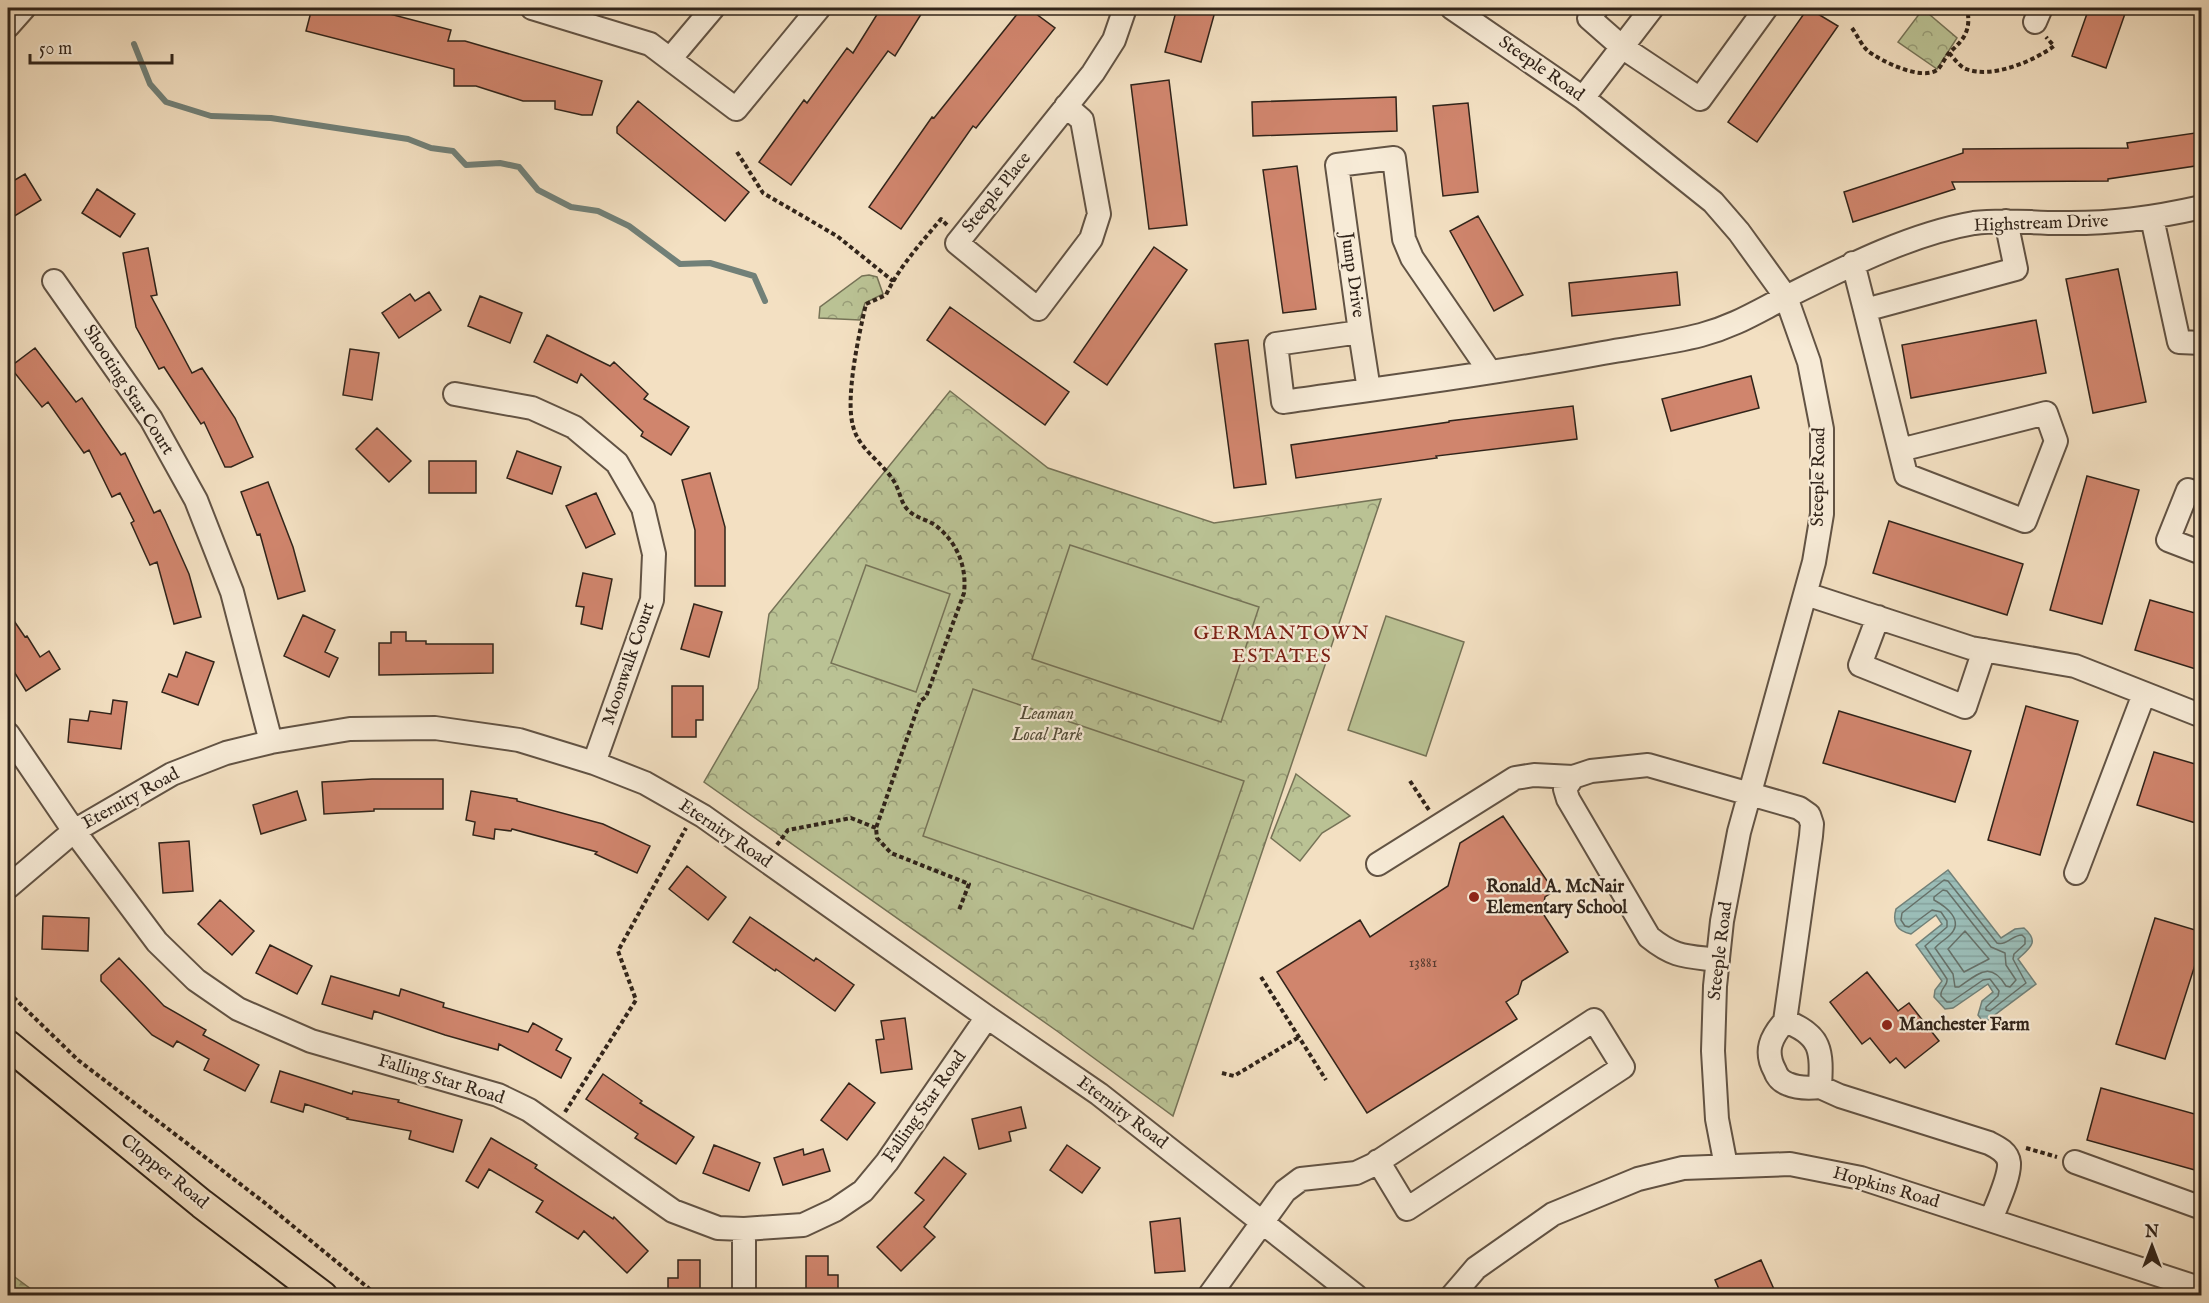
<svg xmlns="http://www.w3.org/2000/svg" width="2209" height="1303" font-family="'IM FELL English',serif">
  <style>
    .forest { fill: url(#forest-firs); stroke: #767357; stroke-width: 1.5 }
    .park { fill: url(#park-crowns); stroke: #767357; stroke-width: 1.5 }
    .pitch { fill: #bac294; stroke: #767357; stroke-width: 1.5 }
    .water { fill: url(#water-rules); stroke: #718078; stroke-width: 1.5 }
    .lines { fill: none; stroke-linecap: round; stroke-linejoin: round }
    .shore { stroke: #667068; stroke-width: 1.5 }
    .stream { stroke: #718078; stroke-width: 6 }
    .building { fill: #d0856d; stroke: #31241a; stroke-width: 1.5 }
    .minor-casing { stroke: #625344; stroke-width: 26 }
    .major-casing { stroke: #31241a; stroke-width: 32 }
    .path { stroke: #31241a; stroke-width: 4; stroke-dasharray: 4.5 3; stroke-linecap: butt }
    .minor { stroke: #f7ebd7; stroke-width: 22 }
    .major { stroke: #f3e0c2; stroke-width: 28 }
    .poi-dot { fill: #8f2418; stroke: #f7ebd7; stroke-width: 2 }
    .labels { text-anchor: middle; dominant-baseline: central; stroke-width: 4.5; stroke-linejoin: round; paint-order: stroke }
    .number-label { font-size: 15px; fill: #593c2f }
    .street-label { font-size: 18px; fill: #31241a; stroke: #f7ebd7 }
    .park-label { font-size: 18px; font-style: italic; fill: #534c38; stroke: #f7ebd7 }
    .poi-label { font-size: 18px; font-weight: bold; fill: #31241a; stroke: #f7ebd7; text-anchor: start }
    .neighbourhood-label { font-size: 20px; letter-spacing: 1.5px; fill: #7a1f14; stroke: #f7ebd7 }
  </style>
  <defs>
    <pattern id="forest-firs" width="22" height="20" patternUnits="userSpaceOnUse" patternTransform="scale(1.5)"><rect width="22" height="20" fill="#bac294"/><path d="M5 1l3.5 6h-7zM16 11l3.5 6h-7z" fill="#989d78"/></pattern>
    <pattern id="park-crowns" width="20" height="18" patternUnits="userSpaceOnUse" patternTransform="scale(1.5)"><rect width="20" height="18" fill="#bac294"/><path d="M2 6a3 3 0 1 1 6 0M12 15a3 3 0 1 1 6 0" fill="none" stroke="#989d78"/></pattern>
    <pattern id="water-rules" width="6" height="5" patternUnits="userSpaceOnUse" patternTransform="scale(1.5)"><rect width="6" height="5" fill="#9bbdb7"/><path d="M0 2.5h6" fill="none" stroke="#86a29d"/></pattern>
  </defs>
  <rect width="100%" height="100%" fill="#f3e0c2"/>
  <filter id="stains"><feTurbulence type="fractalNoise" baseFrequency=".00333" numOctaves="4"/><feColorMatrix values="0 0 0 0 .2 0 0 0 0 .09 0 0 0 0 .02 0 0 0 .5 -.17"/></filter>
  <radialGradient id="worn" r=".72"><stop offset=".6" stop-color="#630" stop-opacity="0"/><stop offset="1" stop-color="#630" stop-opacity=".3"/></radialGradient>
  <path class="forest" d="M 8,1272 L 39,1295 L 8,1295 Z"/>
  <path class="park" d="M 1923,9 L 1957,38 L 1937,69 L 1898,42 Z
    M 869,275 L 877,277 L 883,294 L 865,303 L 860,320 L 819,318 L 820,307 L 862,276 Z
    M 950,391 L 1048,468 L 1214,523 L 1381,499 L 1173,1116 L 1057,1031 L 704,782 L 758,688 L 769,614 Z
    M 1296,774 L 1350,816 L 1322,833 L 1300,861 L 1271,838 Z"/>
  <path class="pitch" d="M 1070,545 L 1259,607 L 1221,722 L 1032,659 Z
    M 866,565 L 950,594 L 916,692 L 831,663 Z
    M 1386,616 L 1464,642 L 1426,756 L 1348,730 Z
    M 973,689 L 1244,781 L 1193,929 L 923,836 Z"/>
  <path class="water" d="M 1948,870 L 2001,938 L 2015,929 L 2024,928 C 2040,942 2030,948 2018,959 L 2036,984 L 1984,1023 L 1978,1015 L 1982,1001 L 1993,992 L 1988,984 L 1953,1008 L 1945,1009 L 1934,997 L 1935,990 L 1942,981 L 1916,945 L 1942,924 L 1936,915 L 1911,934 C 1897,931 1892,923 1896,909 Z"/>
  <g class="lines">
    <path class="shore" d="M 1944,880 L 1948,881 L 1997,943 C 2007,946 2012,935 2022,935 L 2025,938 L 2025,944 L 2014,954 L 2013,959 L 2026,983 L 1990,1011 L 1986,1010 L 1986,1007 L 1998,996 L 1999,991 L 1990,979 L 1983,980 L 1951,1002 L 1947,1002 L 1941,996 C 1940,988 1948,986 1947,979 L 1925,946 L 1947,927 L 1947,921 L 1941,912 L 1932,910 L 1909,927 L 1905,926 L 1901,920 L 1902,913 Z
      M 1943,890 L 1947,891 L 1991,947 L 2005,953 L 2006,965 L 2016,980 L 2010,987 L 2006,986 C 1990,960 1978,974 1959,987 L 1955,987 L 1953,974 L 1935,948 C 1939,943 1945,940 1950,935 C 1965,920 1945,906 1934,900 L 1934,897 Z
      M 1965,931 L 1989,959 L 1964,972 L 1948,949 Z"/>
    <path class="stream" d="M 134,44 L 150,84 L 166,102 L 211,116 L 271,118 L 408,139 L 431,148 L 453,151 L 466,165 L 500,163 L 519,167 L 538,190 L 571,207 L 598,211 L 629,226 L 680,264 L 710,263 L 754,276 L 765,301"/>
  </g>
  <path class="building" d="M 312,8 L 367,8 L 451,30 L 448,41 L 465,41 L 602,81 L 592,115 L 582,115 L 555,109 L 555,101 L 523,101 L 476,86 L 454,86 L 454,69 L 306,31 Z
    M 881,8 L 925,8 L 895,56 L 888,51 L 791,185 L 759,162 L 804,100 L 807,103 L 847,48 L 853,53 Z
    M 1022,8 L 1028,8 L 1055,28 L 976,128 L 973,126 L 901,229 L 869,207 L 932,117 L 934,118 Z
    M 1177,8 L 1216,8 L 1201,62 L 1165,52 Z
    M 1808,8 L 1838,26 L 1757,142 L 1728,122 Z
    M 2089,8 L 2127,8 L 2106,68 L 2072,56 Z
    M 1169,80 L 1187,225 L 1149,229 L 1131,85 Z
    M 1396,97 L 1397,131 L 1253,136 L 1252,102 Z
    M 638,101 L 749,192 L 725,221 L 617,133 L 617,127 Z
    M 1468,103 L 1478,192 L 1443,196 L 1433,106 Z
    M 2202,132 L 2202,165 L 2108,179 L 2108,181 L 1952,182 L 1955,189 L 1853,222 L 1844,192 L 1963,153 L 1963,149 L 2128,148 L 2127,143 Z
    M 1297,166 L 1316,309 L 1283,313 L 1263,170 Z
    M 25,174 L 41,200 L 8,220 L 8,184 Z
    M 97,189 L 135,214 L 120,237 L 82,213 Z
    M 1478,216 L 1523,295 L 1494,311 L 1450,231 Z
    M 1154,247 L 1187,270 L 1107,385 L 1074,362 Z
    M 148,248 L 157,295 L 151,296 L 192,373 L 202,368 L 235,418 L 253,457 L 231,467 L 225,467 L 204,422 L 201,424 L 164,367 L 159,369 L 136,327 L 123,253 Z
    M 2118,269 L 2146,402 L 2093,413 L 2066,279 Z
    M 1677,272 L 1680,305 L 1572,316 L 1569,283 Z
    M 429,292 L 441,310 L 399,338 L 382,313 L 410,294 L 415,301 Z
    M 480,296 L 522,313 L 510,343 L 468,326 Z
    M 950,307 L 1069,392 L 1045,425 L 927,340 Z
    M 2036,320 L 2046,373 L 1911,398 L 1902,345 Z
    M 547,335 L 610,366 L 614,362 L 648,394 L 644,399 L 689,427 L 671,455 L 641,436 L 643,432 L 581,374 L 577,383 L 534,362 Z
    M 1248,340 L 1266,484 L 1234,488 L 1215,344 Z
    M 35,348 L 76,402 L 82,398 L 121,455 L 125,453 L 154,513 L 160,510 L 165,520 L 189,574 L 201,617 L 174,624 L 157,562 L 150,565 L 131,523 L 134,521 L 120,493 L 112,497 L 89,450 L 84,453 L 48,402 L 42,407 L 10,367 Z
    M 350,349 L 379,353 L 372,400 L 343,395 Z
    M 1751,376 L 1759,408 L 1671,431 L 1662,399 Z
    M 1573,406 L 1577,439 L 1436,456 L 1437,458 L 1296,478 L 1291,445 L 1449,422 L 1449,421 Z
    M 377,428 L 411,461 L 389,482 L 356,449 Z
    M 517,451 L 561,467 L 552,494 L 507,478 Z
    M 429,461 L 476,461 L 476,493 L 429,493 Z
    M 710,473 L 725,527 L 725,586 L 695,586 L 695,530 L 682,480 Z
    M 2087,476 L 2139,490 L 2102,624 L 2050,610 Z
    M 268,482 L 293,547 L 305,591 L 278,599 L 260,534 L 257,535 L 241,492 Z
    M 596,493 L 615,534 L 586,548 L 566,506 Z
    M 1889,521 L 2023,564 L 2007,615 L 1873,573 Z
    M 583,573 L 612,579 L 602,629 L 581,624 L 584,607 L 576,606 Z
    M 2150,600 L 2202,615 L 2202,671 L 2135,650 Z
    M 694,604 L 722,612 L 709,657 L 681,649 Z
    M 8,612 L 25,637 L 27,636 L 40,657 L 49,651 L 60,669 L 26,691 L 8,662 Z
    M 303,615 L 335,630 L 325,652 L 338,658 L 329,677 L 284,656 Z
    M 391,632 L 406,632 L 406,641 L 426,641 L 426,644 L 493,644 L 493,673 L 379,675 L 379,643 L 391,643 Z
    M 186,652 L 214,662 L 198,705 L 162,692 L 169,674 L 177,677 Z
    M 672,686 L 703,686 L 703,720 L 696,720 L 696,737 L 672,737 Z
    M 113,700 L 127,702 L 121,749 L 68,742 L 70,719 L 88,721 L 90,711 L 111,714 Z
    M 2026,706 L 2078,721 L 2040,855 L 1988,840 Z
    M 1839,711 L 1971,751 L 1955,802 L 1823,763 Z
    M 2154,752 L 2202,766 L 2202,825 L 2137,805 Z
    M 372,779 L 443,779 L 443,809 L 374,809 L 374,811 L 324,814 L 322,782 Z
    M 297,791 L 306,820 L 261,834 L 253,805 Z
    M 471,791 L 517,799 L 517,801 L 603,824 L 650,846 L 637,873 L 595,854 L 597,852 L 512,829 L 511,831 L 495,829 L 494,839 L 473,835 L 475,822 L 466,820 Z
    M 1503,816 L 1554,891 L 1545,897 L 1542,912 L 1568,952 L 1522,981 L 1518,994 L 1506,1002 L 1517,1019 L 1367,1113 L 1277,972 L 1360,920 L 1370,937 L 1448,886 L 1460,843 Z
    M 189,841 L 193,891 L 163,893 L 159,843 Z
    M 687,866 L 726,897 L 708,920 L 669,889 Z
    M 220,900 L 254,931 L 232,955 L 198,924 Z
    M 43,916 L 89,918 L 88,951 L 42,949 Z
    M 750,917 L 814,961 L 816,958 L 854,985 L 835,1011 L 776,969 L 775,971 L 733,942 Z
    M 2155,918 L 2202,932 L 2202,943 L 2165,1059 L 2116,1044 Z
    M 270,945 L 312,966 L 297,994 L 256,973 Z
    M 119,958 L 164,1006 L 206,1030 L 203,1035 L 259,1065 L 245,1091 L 204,1070 L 209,1059 L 177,1041 L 173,1047 L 152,1035 L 101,981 L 101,975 Z
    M 1867,972 L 1898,1011 L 1909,1003 L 1939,1041 L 1905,1068 L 1896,1058 L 1890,1063 L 1870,1038 L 1862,1044 L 1830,1002 Z
    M 331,976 L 399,996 L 401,989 L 444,1003 L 443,1007 L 528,1032 L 533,1023 L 562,1039 L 556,1050 L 571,1058 L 561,1078 L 499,1044 L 498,1050 L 445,1035 L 374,1011 L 372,1019 L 322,1004 Z
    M 905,1018 L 912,1069 L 881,1073 L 876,1040 L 884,1039 L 881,1021 Z
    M 280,1071 L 352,1094 L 353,1091 L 399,1100 L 398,1102 L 462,1120 L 453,1152 L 409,1139 L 411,1131 L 347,1119 L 348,1118 L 305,1104 L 303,1112 L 271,1102 Z
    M 603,1074 L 642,1101 L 640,1103 L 694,1137 L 676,1164 L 635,1138 L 638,1134 L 586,1099 Z
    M 849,1083 L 875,1103 L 847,1140 L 821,1120 Z
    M 2101,1088 L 2202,1116 L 2202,1172 L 2087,1140 Z
    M 1021,1107 L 1026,1128 L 1009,1132 L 1011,1141 L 979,1149 L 972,1119 Z
    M 491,1138 L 537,1165 L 535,1168 L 613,1219 L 614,1217 L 648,1251 L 627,1273 L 584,1231 L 578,1239 L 536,1212 L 543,1201 L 489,1169 L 478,1188 L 466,1181 Z
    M 714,1145 L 760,1163 L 749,1191 L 703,1173 Z
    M 1067,1145 L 1100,1168 L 1082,1193 L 1050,1170 Z
    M 803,1149 L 804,1155 L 823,1149 L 830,1171 L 783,1185 L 774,1158 Z
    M 944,1157 L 966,1174 L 924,1227 L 935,1237 L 901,1271 L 877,1247 L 924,1200 L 915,1193 Z
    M 1180,1218 L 1185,1271 L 1155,1273 L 1150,1222 Z
    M 806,1256 L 828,1256 L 828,1275 L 838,1275 L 838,1296 L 806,1296 Z
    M 678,1260 L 700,1260 L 700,1296 L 668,1296 L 668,1278 L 678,1278 Z
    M 1761,1260 L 1777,1296 L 1722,1296 L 1715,1280 Z"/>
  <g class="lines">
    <g class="minor-casing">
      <path id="minor" d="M 532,8 L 650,44 L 736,109 L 819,8
        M 1452,8 L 1583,98 L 1713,202 L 1739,232 L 1786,297 L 1809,362 L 1822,429 L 1822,514 L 1814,562 L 1739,832 L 1722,921 L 1715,986 L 1713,1051 L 1717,1119 L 1726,1166
        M 1597,8 L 1589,18 L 1622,47 L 1700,99 L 1766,8
        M 2035,22 L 2041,8
        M 8,26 L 24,8
        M 670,59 L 713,8
        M 1583,98 L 1652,8
        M 1066,106 L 1082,120 L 1099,214 L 1091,239 L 1038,309 L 957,243 L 1093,73 L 1114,40 L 1125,8
        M 2152,218 L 2179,342 L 2202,343
        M 1853,263 L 1865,310 L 2016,269 L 2006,221
        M 54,281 L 151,419 L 196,500 L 232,592 L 271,742
        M 1865,310 L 1906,475 L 2025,521 L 2056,441 L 2046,413 L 1900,450
        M 1360,332 L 1369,390
        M 1490,372 L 1412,258 L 1404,239 L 1394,158 L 1337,165 L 1360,332 L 1276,344 L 1283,402 C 1389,387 1497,373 1603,353 C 1636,347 1670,343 1701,335 C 1735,326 1758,311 1788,296 C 1846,267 1910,234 1974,223 C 2003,219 2031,223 2060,223 C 2110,224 2153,218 2202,207
        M 455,394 L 532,408 L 574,427 L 617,463 L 643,508 L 654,554 L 652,600 L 594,763
        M 2202,495 L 2188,490 L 2168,540 L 2202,553
        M 1806,594 L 1971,648 L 2075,666 L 2202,716
        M 1878,617 L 1860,665 L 1965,707 L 1984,650
        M 8,734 L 74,831 L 157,942 L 196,980 L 238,1009 L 311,1041 L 498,1095 L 529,1110 L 673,1211 L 718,1228 L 744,1229 L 803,1225 L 835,1210 L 863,1191 L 887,1162 L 987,1017
        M 1378,864 L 1515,778 L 1534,775 L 1573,777
        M 2076,873 L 2144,694
        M 8,887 L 74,831 L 172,774 L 226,753 L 271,742 L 350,729 L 435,728 L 519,740 L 594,763 L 645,783 L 703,816 L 987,1017 L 1099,1094 L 1356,1296
        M 1718,960 C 1686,956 1675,958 1649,937 L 1568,799 L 1565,789 L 1573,777 L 1591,771 L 1648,765 L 1799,808 L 1809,815 L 1812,824 L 1811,836 L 1785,1021 C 1822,1035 1822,1051 1820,1087 L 1840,1096 L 1989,1143 C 1997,1147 2008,1152 2009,1163 C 2010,1177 1996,1206 1991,1220
        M 1785,1021 C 1771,1037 1764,1051 1775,1071 C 1777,1077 1782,1082 1788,1084 C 1797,1088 1811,1088 1820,1087
        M 2075,1162 L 2202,1208
        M 744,1296 L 744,1229
        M 1209,1296 L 1285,1191 L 1301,1179 L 1356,1173 L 1373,1165 L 1594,1020 L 1623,1067 L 1407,1209 L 1378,1161
        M 1452,1296 L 1476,1268 L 1553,1214 L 1638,1179 L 1683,1168 L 1790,1164 L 1861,1178 L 2202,1289"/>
    </g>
    <g class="major-casing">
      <path id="major" d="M 8,1045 L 202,1204 L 323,1296"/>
    </g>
    <path class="path" d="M 1852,28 C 1857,35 1862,46 1868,51 C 1881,61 1921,81 1937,70 C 1943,65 1945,56 1951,51 C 1966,38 1971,28 1967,8
      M 1949,53 C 1954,58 1960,67 1966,69 C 1992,79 2034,61 2054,46 L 2046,37
      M 737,152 L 763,193 L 837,236 L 893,281
      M 947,225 L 941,219 C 921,243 899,267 886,295 L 866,304 C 859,334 845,397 853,426 C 859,451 885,463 896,485 C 900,493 901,502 907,509 C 915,518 926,519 935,525 C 957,542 967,566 964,593 L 926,697 L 920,701 L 876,828 L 877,838 L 891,853 L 969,884 L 959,910
      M 1410,781 L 1429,810
      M 777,845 L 788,830 L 851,818 L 876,828
      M 1261,977 L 1326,1080
      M 8,992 L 78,1060 L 265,1203 L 378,1296
      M 1222,1073 L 1234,1076 L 1299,1037
      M 565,1112 L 636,1000 L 618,951 L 686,828
      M 2026,1148 L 2057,1157"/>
    <use href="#minor" class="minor"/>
    <use href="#major" class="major"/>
  </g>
  <g class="poi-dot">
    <circle cx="1474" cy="897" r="6"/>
    <circle cx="1887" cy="1025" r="6"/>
  </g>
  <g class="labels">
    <g class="number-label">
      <text x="1423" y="962">13881</text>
    </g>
    <g class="street-label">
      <text transform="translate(1541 69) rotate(35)">Steeple Road</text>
      <text transform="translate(997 193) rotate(-51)">Steeple Place</text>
      <text transform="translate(2041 224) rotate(-2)">Highstream Drive</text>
      <text transform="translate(1352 275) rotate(82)">Jump Drive</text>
      <text transform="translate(128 390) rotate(57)">Shooting Star Court</text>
      <text transform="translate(1819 477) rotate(-89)">Steeple Road</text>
      <text transform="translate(629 664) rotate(-71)">Moonwalk Court</text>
      <text transform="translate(131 799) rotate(-29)">Eternity Road</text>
      <text transform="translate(725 834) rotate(34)">Eternity Road</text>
      <text transform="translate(1721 951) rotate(-83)">Steeple Road</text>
      <text transform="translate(441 1080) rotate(17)">Falling Star Road</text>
      <text transform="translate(925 1107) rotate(-55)">Falling Star Road</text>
      <text transform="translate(1122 1113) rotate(37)">Eternity Road</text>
      <text transform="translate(164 1172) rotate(39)">Clopper Road</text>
      <text transform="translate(1886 1188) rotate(16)">Hopkins Road</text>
    </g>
    <g class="park-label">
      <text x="1047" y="714">Leaman<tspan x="1047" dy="21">Local Park</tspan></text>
    </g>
    <g class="poi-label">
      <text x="1486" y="887">Ronald A. McNair<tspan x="1486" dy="21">Elementary School</tspan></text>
      <text x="1899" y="1025">Manchester Farm</text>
    </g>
    <g class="neighbourhood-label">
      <text x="1282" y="633">GERMANTOWN<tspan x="1282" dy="23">ESTATES</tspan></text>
    </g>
  </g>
  <rect width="2209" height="1303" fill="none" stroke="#f3e0c2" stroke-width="30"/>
  <rect x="9" y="9" width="2191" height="1285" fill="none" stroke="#31241a" stroke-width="3"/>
  <rect x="15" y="15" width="2179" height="1273" fill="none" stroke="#31241a" stroke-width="1.5"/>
  <g transform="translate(2152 1246)" stroke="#f7ebd7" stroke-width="4.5" paint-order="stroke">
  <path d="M0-4.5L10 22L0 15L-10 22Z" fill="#31241a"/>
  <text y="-9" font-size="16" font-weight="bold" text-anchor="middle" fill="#31241a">N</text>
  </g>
  <path d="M30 54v9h142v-9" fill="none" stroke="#31241a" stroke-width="3"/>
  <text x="39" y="54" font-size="18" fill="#31241a" stroke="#f7ebd7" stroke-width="4.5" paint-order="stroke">50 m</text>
  <rect width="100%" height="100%" filter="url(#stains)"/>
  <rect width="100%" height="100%" fill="url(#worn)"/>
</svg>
